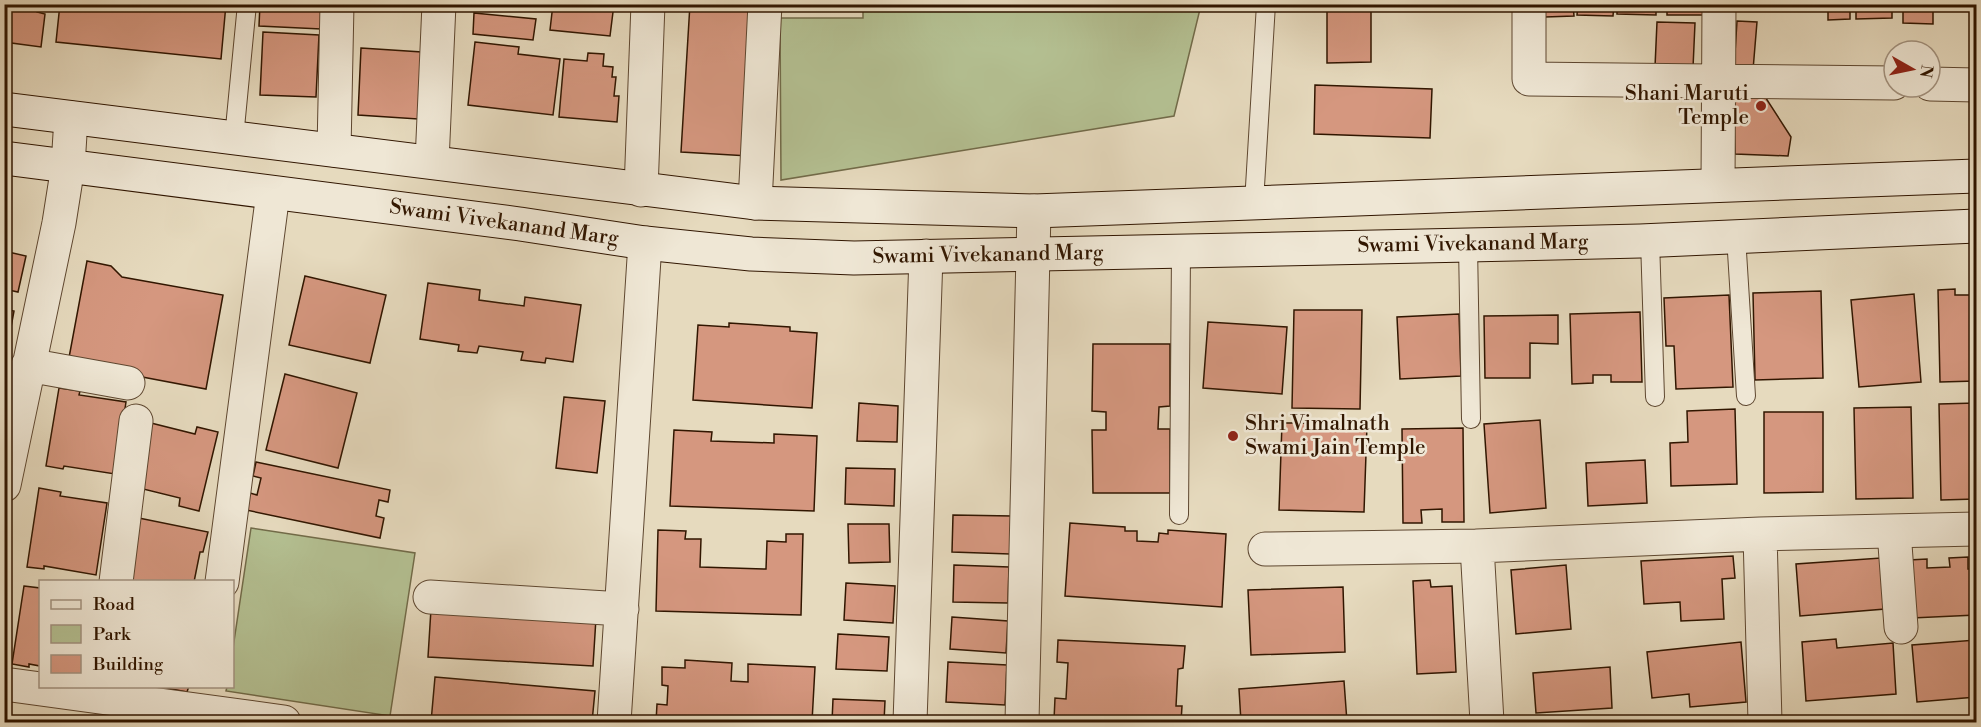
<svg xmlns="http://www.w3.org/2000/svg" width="1981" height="727" font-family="'Libre Bodoni',serif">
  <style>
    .green { fill: #b4c092; stroke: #726b49; stroke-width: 1.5 }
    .building { fill: #d5977f; stroke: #311600; stroke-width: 1.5 }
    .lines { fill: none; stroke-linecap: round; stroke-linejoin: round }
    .lane-casing { stroke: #5e4730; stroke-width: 20 }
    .street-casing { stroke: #5e4730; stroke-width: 35 }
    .secondary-casing { stroke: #311600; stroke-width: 35 }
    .lane { stroke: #efe7d5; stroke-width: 18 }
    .street { stroke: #efe7d5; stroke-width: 33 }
    .secondary { stroke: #efe7d5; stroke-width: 33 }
    .poi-dot { fill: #8f2418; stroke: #efe7d5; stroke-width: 2 }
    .labels { text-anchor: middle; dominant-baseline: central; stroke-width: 5; stroke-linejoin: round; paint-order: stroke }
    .poi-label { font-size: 21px; fill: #311600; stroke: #efe7d5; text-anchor: end }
    .street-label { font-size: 21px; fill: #311600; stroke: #efe7d5 }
  </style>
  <rect width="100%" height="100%" fill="#e6dabe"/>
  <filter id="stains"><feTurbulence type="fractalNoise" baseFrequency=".00333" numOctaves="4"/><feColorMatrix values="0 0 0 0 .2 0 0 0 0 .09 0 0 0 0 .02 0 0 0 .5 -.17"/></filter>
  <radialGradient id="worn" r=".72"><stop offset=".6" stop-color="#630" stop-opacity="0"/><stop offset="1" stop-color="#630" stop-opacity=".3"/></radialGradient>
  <path class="green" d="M 863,4 L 1201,5 L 1174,116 L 781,180 L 780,18 L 863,18 Z
    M 251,528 L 415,553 L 390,716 L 226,691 L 227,687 L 232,686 L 233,648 Z"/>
  <path class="building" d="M 4,4 L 38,4 L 37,12 L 45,14 L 41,47 L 4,42 Z
    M 60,4 L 226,4 L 221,59 L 56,42 Z
    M 260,4 L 323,4 L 321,29 L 259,26 Z
    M 553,4 L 614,4 L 610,36 L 550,30 Z
    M 690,4 L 758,4 L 749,156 L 681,152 Z
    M 1327,4 L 1371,4 L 1371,62 L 1327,63 Z
    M 1545,4 L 1573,4 L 1574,16 L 1545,17 Z
    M 1578,4 L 1614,4 L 1613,16 L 1577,15 Z
    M 1617,4 L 1656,4 L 1656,15 L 1617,14 Z
    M 1667,4 L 1703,4 L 1703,15 L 1667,15 Z
    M 1828,4 L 1850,4 L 1850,19 L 1828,20 Z
    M 1856,4 L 1892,4 L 1892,18 L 1856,19 Z
    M 1903,4 L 1933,4 L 1933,24 L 1903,23 Z
    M 474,13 L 536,19 L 533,40 L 473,34 Z
    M 1737,21 L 1757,22 L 1753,70 L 1734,69 Z
    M 1657,22 L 1695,23 L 1693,68 L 1655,67 Z
    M 263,32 L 319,35 L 316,97 L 260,95 Z
    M 475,42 L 519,47 L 518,54 L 560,59 L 553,115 L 468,105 Z
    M 361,48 L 422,52 L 418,119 L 358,115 Z
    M 588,53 L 604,54 L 603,66 L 613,67 L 612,77 L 616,77 L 614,96 L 619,96 L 617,122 L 559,117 L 564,59 L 587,61 Z
    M 1315,85 L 1432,89 L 1430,138 L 1314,134 Z
    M 1733,92 L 1762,92 L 1791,137 L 1788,156 L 1735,154 Z
    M 4,251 L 26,256 L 18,292 L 4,289 Z
    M 87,261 L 111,266 L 122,277 L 223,295 L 206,389 L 68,363 Z
    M 305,276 L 386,295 L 370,363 L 289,345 Z
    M 428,283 L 480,290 L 479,300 L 524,306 L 525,297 L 581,305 L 573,362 L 546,358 L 545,363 L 521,360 L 523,352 L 479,346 L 477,353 L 458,351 L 459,345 L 420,339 Z
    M 1955,289 L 1955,295 L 1976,295 L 1976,381 L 1940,382 L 1938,290 Z
    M 1821,291 L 1823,378 L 1755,380 L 1753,293 Z
    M 1914,294 L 1921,382 L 1859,387 L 1851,300 Z
    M 1729,295 L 1733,387 L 1676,389 L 1674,346 L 1666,346 L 1664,298 Z
    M 4,309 L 14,311 L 8,343 L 4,342 Z
    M 1294,310 L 1362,310 L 1360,409 L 1292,408 Z
    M 1640,312 L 1642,382 L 1611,382 L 1611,375 L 1593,375 L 1593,383 L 1572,384 L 1570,314 Z
    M 1459,314 L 1461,376 L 1400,379 L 1397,317 Z
    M 1558,315 L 1558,344 L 1530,343 L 1530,378 L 1485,378 L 1484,316 Z
    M 1208,322 L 1287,327 L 1282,394 L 1203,388 Z
    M 729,323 L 790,327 L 790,331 L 817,333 L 812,408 L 693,400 L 698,325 L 729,327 Z
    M 1093,344 L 1170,344 L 1170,406 L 1159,407 L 1158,429 L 1170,429 L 1170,493 L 1093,493 L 1092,430 L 1106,430 L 1106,412 L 1092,411 Z
    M 285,374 L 357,393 L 338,468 L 266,450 Z
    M 59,388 L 80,391 L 79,395 L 126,402 L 115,474 L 64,466 L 63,469 L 46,466 Z
    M 564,397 L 605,401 L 597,473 L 556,468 Z
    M 859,403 L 898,406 L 897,442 L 857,441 Z
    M 1976,403 L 1976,499 L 1941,500 L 1939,404 Z
    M 1911,407 L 1913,498 L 1856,499 L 1854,408 Z
    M 1735,409 L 1737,484 L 1671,486 L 1670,443 L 1688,442 L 1687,411 Z
    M 1764,412 L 1823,412 L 1823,492 L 1764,493 Z
    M 1540,420 L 1546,508 L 1490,513 L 1484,424 Z
    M 147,422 L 195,434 L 197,427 L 218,432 L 199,511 L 179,506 L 180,498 L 131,486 Z
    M 1282,423 L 1310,423 L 1310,429 L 1338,431 L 1338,424 L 1367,425 L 1364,512 L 1279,510 Z
    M 1463,428 L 1464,522 L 1442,522 L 1442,509 L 1421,510 L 1422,523 L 1403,523 L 1402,429 Z
    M 674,430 L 712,432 L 711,441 L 774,443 L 774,434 L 817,436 L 814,511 L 670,506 Z
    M 1645,460 L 1647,503 L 1588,506 L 1586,463 Z
    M 256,462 L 390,490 L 388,502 L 379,500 L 376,516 L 384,518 L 380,538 L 246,510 L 250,493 L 257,495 L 261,478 L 253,476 Z
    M 846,468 L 895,469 L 894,506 L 845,504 Z
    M 39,488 L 61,492 L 60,496 L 107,503 L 96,575 L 44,566 L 44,569 L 27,567 Z
    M 953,515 L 1012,516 L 1010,554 L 952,552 Z
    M 129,516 L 208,532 L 203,552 L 200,552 L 194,582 L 118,582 Z
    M 1070,523 L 1125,527 L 1125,531 L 1137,531 L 1137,541 L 1158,542 L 1159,533 L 1168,534 L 1168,530 L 1226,534 L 1222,607 L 1065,596 Z
    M 848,524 L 889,524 L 890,562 L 849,563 Z
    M 658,530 L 686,531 L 685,539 L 701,539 L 700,567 L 766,569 L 767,541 L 786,542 L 786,534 L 803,534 L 801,615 L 656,611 Z
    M 1733,556 L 1735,578 L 1722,579 L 1724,619 L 1681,621 L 1680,602 L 1644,604 L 1641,561 Z
    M 1968,557 L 1968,569 L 1976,569 L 1976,615 L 1912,618 L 1909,560 L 1927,559 L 1927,568 L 1950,567 L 1949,558 Z
    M 1881,558 L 1885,609 L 1800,616 L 1796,564 Z
    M 954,565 L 1009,567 L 1008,603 L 953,602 Z
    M 1566,565 L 1571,629 L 1516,634 L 1511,570 Z
    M 1430,580 L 1431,587 L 1452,586 L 1456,672 L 1417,674 L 1413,581 Z
    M 846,583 L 895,586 L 893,623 L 844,620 Z
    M 24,586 L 40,588 L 40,666 L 29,664 L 29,667 L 12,664 Z
    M 1343,587 L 1345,652 L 1251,655 L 1248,590 Z
    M 431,609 L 596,618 L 593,666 L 428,657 Z
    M 952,617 L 1008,621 L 1006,653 L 950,649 Z
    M 838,634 L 889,637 L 887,671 L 836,669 Z
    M 1836,639 L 1837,648 L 1893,643 L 1896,694 L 1806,701 L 1802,642 Z
    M 1058,640 L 1185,646 L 1183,668 L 1178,669 L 1176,706 L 1182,706 L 1181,722 L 1054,720 L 1055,698 L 1066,699 L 1068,663 L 1057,662 Z
    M 1976,640 L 1976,697 L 1917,702 L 1912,645 Z
    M 1741,642 L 1746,702 L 1690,707 L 1689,694 L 1652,698 L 1647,652 Z
    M 685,660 L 732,663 L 731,681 L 748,682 L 748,664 L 815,667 L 812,722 L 746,722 L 746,720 L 730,719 L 730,722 L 656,722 L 657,704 L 667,705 L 668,686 L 662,685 L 662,667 L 685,668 Z
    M 948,662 L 1007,665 L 1005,705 L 946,702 Z
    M 1610,667 L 1612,708 L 1536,713 L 1533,673 Z
    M 435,677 L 595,691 L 592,722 L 431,722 Z
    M 1344,681 L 1347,722 L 1241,722 L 1239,689 Z
    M 156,686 L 189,686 L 187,692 Z
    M 833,699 L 885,701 L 884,722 L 832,722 Z
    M 4,714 L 26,719 L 27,716 L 59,722 L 4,722 Z"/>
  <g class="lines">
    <g class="lane-casing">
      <path id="lane" d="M 234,138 L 247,4
        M 1254,203 L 1266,4
        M 1736,236 L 1746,396
        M 1650,240 L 1655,397
        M 1468,245 L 1471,419
        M 1179,515 L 1181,251"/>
    </g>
    <g class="street-casing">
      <path id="street" d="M 1529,4 L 1529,79 L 1894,83
        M 1930,84 L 1976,85
        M 334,150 L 337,4
        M 432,162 L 439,4
        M 1718,185 L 1719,4
        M 641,190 L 648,4
        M 755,203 L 765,4
        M 28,365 L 128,383
        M 4,485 L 59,223 L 68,166 L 71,118
        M 1894,531 L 1901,627
        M 1760,534 L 1765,722
        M 1477,546 L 1487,722
        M 1265,549 L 1477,546 L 1760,534 L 1976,529
        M 116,582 L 136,421
        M 222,582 L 273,193
        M 430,597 L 622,609
        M 4,684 L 284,722
        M 614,722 L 645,243
        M 910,722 L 926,256
        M 1022,722 L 1034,211"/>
    </g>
    <g class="secondary-casing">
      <path id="secondary" d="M 4,109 L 755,203 L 1034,211 L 1976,176
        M 4,158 L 520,224 L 645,243 L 751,254 L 854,258 L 1468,245 L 1640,241 L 1976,226"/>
    </g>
    <use href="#lane" class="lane"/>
    <use href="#street" class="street"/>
    <use href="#secondary" class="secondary"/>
  </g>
  <g class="poi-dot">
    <circle cx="1761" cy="106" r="6"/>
    <circle cx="1233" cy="436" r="6"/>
  </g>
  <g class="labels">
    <g class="poi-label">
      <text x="1749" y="94">Shani Maruti<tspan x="1749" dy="24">Temple</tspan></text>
      <text x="1245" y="424" text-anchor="start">Shri Vimalnath<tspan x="1245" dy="24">Swami Jain Temple</tspan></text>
    </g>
    <g class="street-label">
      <text transform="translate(504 223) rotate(8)">Swami Vivekanand Marg</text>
      <text transform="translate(1473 244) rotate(-1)">Swami Vivekanand Marg</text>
      <text transform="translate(988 255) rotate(-1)">Swami Vivekanand Marg</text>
    </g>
  </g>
  <rect width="1981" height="727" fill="none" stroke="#e6dabe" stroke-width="24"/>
  <rect x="6" y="6" width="1969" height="715" fill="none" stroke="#311600" stroke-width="3"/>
  <rect x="12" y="12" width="1957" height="703" fill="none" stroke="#311600" stroke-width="1.5"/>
  <rect x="39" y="580" width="195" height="108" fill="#efe7d5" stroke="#a39380" stroke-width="1.5"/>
  <rect x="51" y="600" width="30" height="9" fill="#efe7d5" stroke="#a39380" stroke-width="1.5"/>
  <text x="93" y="610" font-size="18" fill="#311600">Road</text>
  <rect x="51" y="625" width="30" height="18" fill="#b4c092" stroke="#a39380" stroke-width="1.5"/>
  <text x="93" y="640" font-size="18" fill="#311600">Park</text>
  <rect x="51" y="655" width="30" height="18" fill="#d5977f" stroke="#a39380" stroke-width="1.5"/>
  <text x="93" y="670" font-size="18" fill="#311600">Building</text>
  <g transform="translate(1912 69) rotate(99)"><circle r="28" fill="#efe7d5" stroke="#a39380" stroke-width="1.5"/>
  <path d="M0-4.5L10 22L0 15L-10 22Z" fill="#8f2418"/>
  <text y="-9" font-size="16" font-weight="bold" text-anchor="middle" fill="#311600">N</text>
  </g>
  <rect width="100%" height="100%" filter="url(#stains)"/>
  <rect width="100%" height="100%" fill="url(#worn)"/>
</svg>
